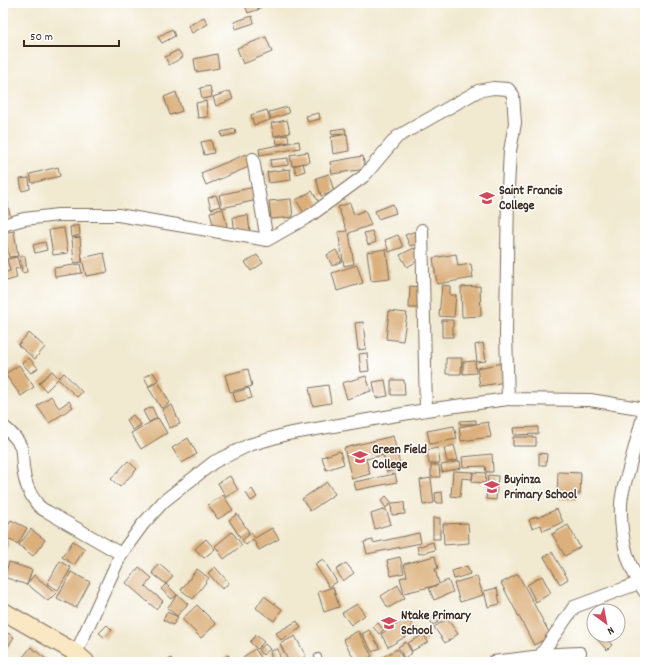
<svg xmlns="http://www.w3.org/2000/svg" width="648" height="665" font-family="Dekko,sans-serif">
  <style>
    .building { fill: #dbb07d }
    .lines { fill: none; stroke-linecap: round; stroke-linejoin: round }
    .lane-casing { stroke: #7b6d5c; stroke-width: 8 }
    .street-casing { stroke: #7b6d5c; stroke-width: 14 }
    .secondary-casing { stroke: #7b6d5c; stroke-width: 19 }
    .lane { stroke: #fff; stroke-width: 6 }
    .street { stroke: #fff; stroke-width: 12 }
    .secondary { stroke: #fae7c3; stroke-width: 17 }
    .labels { text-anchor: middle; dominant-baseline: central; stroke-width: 3; stroke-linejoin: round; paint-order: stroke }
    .poi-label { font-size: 13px; font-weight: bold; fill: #3b2a1e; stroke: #fff; text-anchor: start }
  </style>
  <rect width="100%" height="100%" fill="#fff"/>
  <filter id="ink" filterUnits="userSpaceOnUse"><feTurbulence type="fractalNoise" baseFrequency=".025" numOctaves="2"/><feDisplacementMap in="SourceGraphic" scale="8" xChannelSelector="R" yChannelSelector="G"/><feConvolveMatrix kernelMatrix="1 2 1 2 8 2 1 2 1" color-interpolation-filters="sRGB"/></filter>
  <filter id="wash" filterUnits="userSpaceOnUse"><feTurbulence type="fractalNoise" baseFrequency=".012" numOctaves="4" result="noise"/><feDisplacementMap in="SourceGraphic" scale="16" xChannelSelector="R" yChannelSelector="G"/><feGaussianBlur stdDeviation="0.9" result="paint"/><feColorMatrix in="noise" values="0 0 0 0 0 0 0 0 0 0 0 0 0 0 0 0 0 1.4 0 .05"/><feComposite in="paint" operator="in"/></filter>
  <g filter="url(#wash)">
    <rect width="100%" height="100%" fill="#f1e9d0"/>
    <g id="blocks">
      <path class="building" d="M 244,3 L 258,3 L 260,9 L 248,13 Z
        M 252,16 L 254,23 L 236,29 L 234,22 Z
        M 204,17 L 208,24 L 192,33 L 188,26 Z
        M 172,29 L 175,36 L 162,43 L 158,37 Z
        M 266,37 L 272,52 L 243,64 L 237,48 Z
        M 178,50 L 183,57 L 169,65 L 165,57 Z
        M 217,54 L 219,68 L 196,72 L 194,59 Z
        M 210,86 L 212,97 L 202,99 L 200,88 Z
        M 230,91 L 233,99 L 216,106 L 213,97 Z
        M 176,92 L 182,111 L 170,115 L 164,97 Z
        M 206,101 L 208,117 L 198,118 L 196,103 Z
        M 287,107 L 289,113 L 271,119 L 269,112 Z
        M 267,110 L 270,120 L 254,125 L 251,115 Z
        M 319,113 L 320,119 L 308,122 L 306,116 Z
        M 287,120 L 290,133 L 274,136 L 271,123 Z
        M 345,128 L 346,134 L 332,135 L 331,130 Z
        M 235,129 L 236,134 L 222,137 L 221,132 Z
        M 347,134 L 349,151 L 333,154 L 331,137 Z
        M 288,135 L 289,142 L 277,144 L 276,137 Z
        M 211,140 L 214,153 L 204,155 L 201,142 Z
        M 299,141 L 300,148 L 260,155 L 259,149 Z
        M 308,152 L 310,162 L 292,166 L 290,155 Z
        M 246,154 L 251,166 L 206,185 L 201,173 Z
        M 363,156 L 365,169 L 332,174 L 330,162 Z
        M 288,158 L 288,165 L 271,167 L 270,160 Z
        M 303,163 L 305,171 L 296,174 L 294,166 Z
        M 58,167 L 60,176 L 32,183 L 30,174 Z
        M 290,169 L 291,180 L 269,183 L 267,172 Z
        M 329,174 L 334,192 L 321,196 L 316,178 Z
        M 29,178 L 30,189 L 22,191 L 20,179 Z
        M 254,187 L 257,200 L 222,208 L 219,195 Z
        M 312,191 L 320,204 L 304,213 L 296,200 Z
        M 3,195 L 7,195 L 8,205 L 3,206 Z
        M 216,195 L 220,206 L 211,209 L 208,198 Z
        M 291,199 L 293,217 L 271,219 L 269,201 Z
        M 350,203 L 354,215 L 365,210 L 371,225 L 349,233 L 354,264 L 344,266 L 338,232 L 347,231 L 338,207 Z
        M 393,204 L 396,213 L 378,219 L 375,211 Z
        M 8,206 L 11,219 L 3,220 L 3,207 Z
        M 223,209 L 227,226 L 214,229 L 210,212 Z
        M 248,215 L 250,232 L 235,235 L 233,217 Z
        M 79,225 L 80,235 L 71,237 L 70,227 Z
        M 64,228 L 68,253 L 53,255 L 49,230 Z
        M 14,231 L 18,256 L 9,257 L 6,243 L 3,244 L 3,233 Z
        M 372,231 L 376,242 L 368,245 L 364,233 Z
        M 416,231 L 421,242 L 410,246 L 405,235 Z
        M 398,235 L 403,247 L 389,252 L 385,240 Z
        M 80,237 L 82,262 L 74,263 L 72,238 Z
        M 45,242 L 47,250 L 35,253 L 33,245 Z
        M 414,248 L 421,259 L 407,267 L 400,255 Z
        M 386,249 L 390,279 L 371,281 L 367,252 Z
        M 336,250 L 342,261 L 332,266 L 327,255 Z
        M 104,253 L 108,272 L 86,276 L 82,258 Z
        M 456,254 L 458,266 L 471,264 L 473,278 L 437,284 L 433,258 Z
        M 257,255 L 263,263 L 251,271 L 245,262 Z
        M 20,256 L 25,256 L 27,272 L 22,273 Z
        M 17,257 L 20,268 L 15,269 L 17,278 L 3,282 L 3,273 L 10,271 L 7,259 Z
        M 80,264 L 82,273 L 55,277 L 54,268 Z
        M 357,265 L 363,283 L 337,291 L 332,273 Z
        M 442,285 L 450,286 L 450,295 L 456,295 L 454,317 L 439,316 Z
        M 410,286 L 421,287 L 420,308 L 409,308 Z
        M 480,286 L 481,316 L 462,317 L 461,287 Z
        M 389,311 L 407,313 L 403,341 L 386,339 Z
        M 442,320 L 453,320 L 453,337 L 442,337 Z
        M 363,322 L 366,349 L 358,350 L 355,323 Z
        M 29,333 L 45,347 L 35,359 L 18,345 Z
        M 483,343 L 486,361 L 477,362 L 475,345 Z
        M 367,353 L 369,371 L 361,372 L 359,354 Z
        M 29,358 L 38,368 L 31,373 L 22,363 Z
        M 446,358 L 462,358 L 461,374 L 446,374 Z
        M 475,361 L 476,373 L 463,374 L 463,362 Z
        M 503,363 L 506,382 L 480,386 L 477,368 Z
        M 19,365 L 34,387 L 21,396 L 5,374 Z
        M 248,369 L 252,386 L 230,392 L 225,375 Z
        M 52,371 L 59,378 L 64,373 L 82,392 L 77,397 L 58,379 L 46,391 L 39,383 Z
        M 153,372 L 158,380 L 149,386 L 144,377 Z
        M 366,376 L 371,391 L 347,399 L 342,383 Z
        M 385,380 L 388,396 L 376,398 L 373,382 Z
        M 391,380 L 404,380 L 405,395 L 391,395 Z
        M 158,382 L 170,403 L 161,408 L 148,387 Z
        M 328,385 L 331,403 L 313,406 L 309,388 Z
        M 249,388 L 252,398 L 236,402 L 233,393 Z
        M 51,396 L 59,408 L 69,401 L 73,407 L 49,423 L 37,406 Z
        M 172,405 L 180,424 L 170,428 L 162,409 Z
        M 152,407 L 157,418 L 149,422 L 143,411 Z
        M 133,415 L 141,425 L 133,430 L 126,420 Z
        M 158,418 L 167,433 L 141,449 L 131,433 Z
        M 476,420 L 476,424 L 460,424 L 460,421 Z
        M 488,422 L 491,437 L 461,441 L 459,427 Z
        M 454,426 L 457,439 L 430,444 L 427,431 Z
        M 538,427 L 538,434 L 514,435 L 513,428 Z
        M 393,436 L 401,468 L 387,472 L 383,455 L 366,459 L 370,474 L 352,479 L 344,448 Z
        M 513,437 L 536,437 L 536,446 L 513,446 Z
        M 188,438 L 197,454 L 182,463 L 172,448 Z
        M 454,445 L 458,460 L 447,462 L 444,448 Z
        M 438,448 L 440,463 L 429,464 L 427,450 Z
        M 340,451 L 344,464 L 326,470 L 322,457 Z
        M 539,453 L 547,454 L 546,465 L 539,465 Z
        M 492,454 L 493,472 L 486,472 L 485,466 L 463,467 L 462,457 Z
        M 128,461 L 137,469 L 120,487 L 111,479 Z
        M 460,461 L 461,468 L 442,472 L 441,465 Z
        M 431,465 L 439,465 L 440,477 L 431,477 Z
        M 453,471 L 473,472 L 472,479 L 462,478 L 460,497 L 451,496 Z
        M 473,472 L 486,473 L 485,483 L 472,482 Z
        M 558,472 L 581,473 L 580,494 L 576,494 L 576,500 L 557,499 Z
        M 395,474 L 397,482 L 356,490 L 354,482 Z
        M 488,475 L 498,476 L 496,500 L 486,499 Z
        M 230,476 L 238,490 L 226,497 L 218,483 Z
        M 431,478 L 434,503 L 423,505 L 420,480 Z
        M 327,482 L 335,494 L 310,511 L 302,499 Z
        M 252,489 L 257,497 L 251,501 L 246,493 Z
        M 442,492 L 443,503 L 436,503 L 435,493 Z
        M 223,495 L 233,510 L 218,519 L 208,505 Z
        M 386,496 L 392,503 L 404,502 L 405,514 L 392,515 L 391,503 L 386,508 L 381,501 Z
        M 386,509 L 391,524 L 375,529 L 371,514 Z
        M 557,509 L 563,522 L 543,531 L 541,525 L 532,528 L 529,520 L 537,516 L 537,518 Z
        M 237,514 L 249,532 L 240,537 L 229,520 Z
        M 433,518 L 440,518 L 440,539 L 433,539 Z
        M 11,520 L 27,528 L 18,544 L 3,536 Z
        M 468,523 L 469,543 L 444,545 L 443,524 Z
        M 568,525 L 580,547 L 565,556 L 552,534 Z
        M 272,528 L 279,539 L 259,550 L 253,539 L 246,545 L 242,540 L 251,533 L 255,538 Z
        M 31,529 L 45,540 L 33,556 L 19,545 Z
        M 232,532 L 242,545 L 224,559 L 215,546 Z
        M 419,533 L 421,543 L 367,554 L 364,542 L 373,540 L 373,543 Z
        M 206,539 L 215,549 L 204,558 L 195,549 Z
        M 3,541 L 9,543 L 3,558 Z
        M 73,541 L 85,549 L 74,565 L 62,557 Z
        M 433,542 L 435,550 L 419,554 L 417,547 Z
        M 552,552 L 568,579 L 560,584 L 544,557 Z
        M 435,556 L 438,569 L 435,569 L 439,584 L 448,580 L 453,592 L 434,600 L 429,588 L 438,585 L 404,593 L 400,578 L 407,576 L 404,564 Z
        M 400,557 L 404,573 L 391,576 L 387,560 Z
        M 323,559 L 337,582 L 329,587 L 315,564 Z
        M 60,561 L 71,568 L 58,590 L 47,584 Z
        M 9,562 L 32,570 L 27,585 L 4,577 Z
        M 346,563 L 354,573 L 343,581 L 336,570 Z
        M 159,564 L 173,576 L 166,584 L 152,573 Z
        M 467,566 L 470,574 L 454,579 L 452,571 Z
        M 139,567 L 152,578 L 145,586 L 163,601 L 156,609 L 126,583 Z
        M 215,567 L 229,583 L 222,589 L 208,573 Z
        M 197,569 L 209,578 L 193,599 L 181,590 Z
        M 71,572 L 90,582 L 76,608 L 57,598 Z
        M 518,574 L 551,636 L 534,645 L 501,583 Z
        M 34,575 L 56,593 L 48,601 L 27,584 Z
        M 477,576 L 483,595 L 460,602 L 454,583 Z
        M 542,576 L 551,593 L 536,602 L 527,585 Z
        M 166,584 L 177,595 L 172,599 L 161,589 Z
        M 398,585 L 405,598 L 388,608 L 381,596 Z
        M 333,587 L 339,607 L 324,612 L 318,592 Z
        M 497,588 L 500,604 L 488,607 L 484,591 Z
        M 178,595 L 188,604 L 177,616 L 167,608 Z
        M 264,596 L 282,609 L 274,621 L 256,608 Z
        M 357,604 L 365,615 L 351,625 L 342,613 Z
        M 197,605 L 216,624 L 201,638 L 182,619 Z
        M 167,612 L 178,617 L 173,625 L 163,620 Z
        M 439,614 L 441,620 L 433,625 L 430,620 Z
        M 408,618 L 415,631 L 388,647 L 381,634 Z
        M 447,619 L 458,634 L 445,643 L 434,627 Z
        M 297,621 L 301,628 L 281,640 L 276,633 Z
        M 378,623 L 384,630 L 379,634 L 373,627 Z
        M 107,625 L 112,630 L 105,638 L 99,633 Z
        M 3,630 L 14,637 L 4,653 L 3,653 Z
        M 369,630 L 380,648 L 372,652 L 362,634 Z
        M 358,631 L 372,656 L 361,662 L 356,662 L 343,639 Z
        M 424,634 L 428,642 L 412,651 L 408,643 Z
        M 256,635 L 264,642 L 257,649 L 250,642 Z
        M 597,635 L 604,635 L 612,645 L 607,650 L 595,637 Z
        M 295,636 L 306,656 L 295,662 L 289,662 L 280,644 Z
        M 406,642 L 412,653 L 404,658 L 398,647 Z
        M 265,644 L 270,649 L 263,655 L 258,650 Z
        M 31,647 L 47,660 L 45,662 L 19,662 Z
        M 255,649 L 262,659 L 256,662 L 247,662 L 243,657 Z
        M 278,649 L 280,658 L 272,660 L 270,651 Z
        M 397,649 L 403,658 L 396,662 L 383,662 L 381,658 Z
        M 228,655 L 235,662 L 224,662 L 222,660 Z
        M 171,658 L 174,662 L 165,662 Z"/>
    </g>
  </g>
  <g filter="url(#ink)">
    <use href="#blocks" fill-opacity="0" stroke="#7b6d5c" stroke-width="1"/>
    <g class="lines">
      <g class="lane-casing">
        <path id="lane" d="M 318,657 L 320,662"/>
      </g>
      <g class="street-casing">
        <path id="street" d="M 253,159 L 267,240
          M 3,225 L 24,219 L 58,215 L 118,215 L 267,240 L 311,215 L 364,176 L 397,137 L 478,91 L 493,88 L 508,89 L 513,95 L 515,123 L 510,151 L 508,188 L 506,334 L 508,399
          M 422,230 L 426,410
          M 645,409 C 640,429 634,449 629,469 C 626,480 621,493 621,505 C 620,536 627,566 645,592
          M 3,426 C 9,431 17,438 20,445 C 23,451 22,460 23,467 C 24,480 29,494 38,505 C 40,508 44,510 48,512 L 121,554
          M 76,653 L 121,554 L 143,524 L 164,501 L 214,462 L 249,445 L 287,434 L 426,410 L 508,399 L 590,400 L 645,409
          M 540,656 L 574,607 L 639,583
          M 493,662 L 557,654 L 580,653"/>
      </g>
      <g class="secondary-casing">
        <path id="secondary" d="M 3,611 L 76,653 L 86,662"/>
      </g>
      <use href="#lane" class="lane"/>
      <use href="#street" class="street"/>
      <use href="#secondary" class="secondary"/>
    </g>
  </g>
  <defs>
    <g id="school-bare" transform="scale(1.2)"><path d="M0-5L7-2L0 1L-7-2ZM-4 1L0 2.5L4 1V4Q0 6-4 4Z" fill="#d1495b" stroke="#fff" stroke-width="2.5" paint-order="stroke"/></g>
  </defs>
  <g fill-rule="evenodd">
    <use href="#school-bare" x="487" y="198"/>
    <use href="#school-bare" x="360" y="457"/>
    <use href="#school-bare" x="492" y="487"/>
    <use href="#school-bare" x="389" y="623"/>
  </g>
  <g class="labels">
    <g class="poi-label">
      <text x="499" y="191">Saint Francis<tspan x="499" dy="15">College</tspan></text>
      <text x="372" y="450">Green Field<tspan x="372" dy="15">College</tspan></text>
      <text x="504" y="480">Buyinza<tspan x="504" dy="15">Primary School</tspan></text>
      <text x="401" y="616">Ntake Primary<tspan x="401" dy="15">School</tspan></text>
    </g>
  </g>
  <rect width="648" height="665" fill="none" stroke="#fff" stroke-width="16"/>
  <g transform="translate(606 623) rotate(148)"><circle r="19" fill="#ffffff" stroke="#b1aaa5"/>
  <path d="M0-3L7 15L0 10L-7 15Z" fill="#d1495b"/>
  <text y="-6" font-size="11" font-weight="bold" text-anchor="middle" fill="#3b2a1e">N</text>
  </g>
  <path d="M24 40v6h95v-6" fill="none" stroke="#3b2a1e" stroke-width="2"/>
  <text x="30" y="40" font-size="12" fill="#3b2a1e" stroke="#ffffff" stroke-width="3" paint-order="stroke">50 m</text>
</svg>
